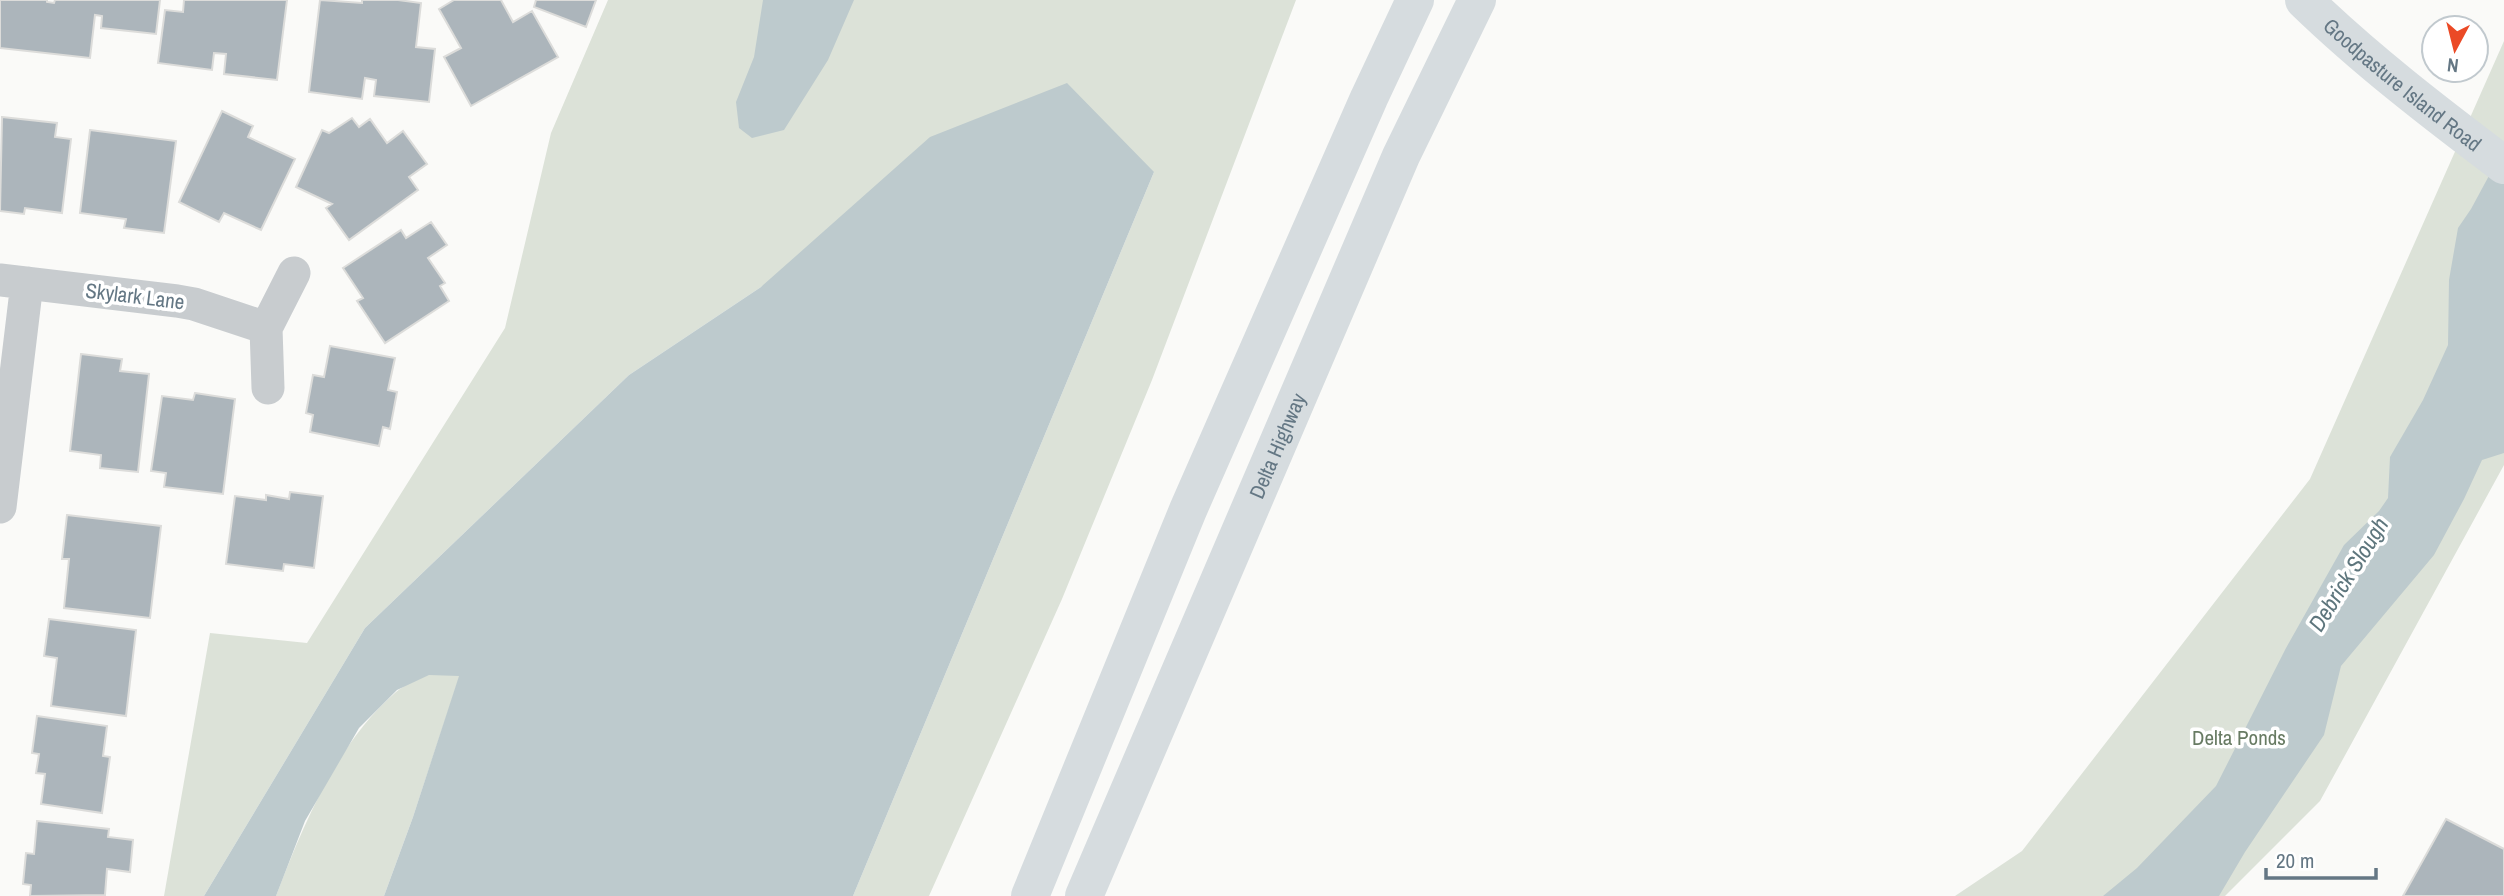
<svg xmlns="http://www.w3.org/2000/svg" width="2504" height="896" font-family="'Archivo Narrow',sans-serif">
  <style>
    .green { fill: #dce2d8 }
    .water { fill: #bdcacd }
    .building { fill: #acb5bb; stroke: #dcdcda; stroke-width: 2 }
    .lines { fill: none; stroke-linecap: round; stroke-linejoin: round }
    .minor { stroke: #c8cccf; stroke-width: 33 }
    .secondary { stroke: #d6dcdf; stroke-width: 38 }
    .motorway { stroke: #d6dcdf; stroke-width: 38 }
    .labels { text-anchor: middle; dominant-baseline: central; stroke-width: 7; stroke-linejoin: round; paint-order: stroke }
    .street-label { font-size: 21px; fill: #647784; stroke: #fff }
    .park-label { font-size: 21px; fill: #687b63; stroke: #fff }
    .water-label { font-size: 23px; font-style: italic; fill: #5e767d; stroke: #fff }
  </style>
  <rect width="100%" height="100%" fill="#fafaf8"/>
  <path class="green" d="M 608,0 L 1296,0 L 1152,380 L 1062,599 L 929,896 L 853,896 L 1154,172 L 761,287 L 629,375 L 365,628 L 204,896 L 164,896 L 210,633 L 307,643 L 505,328 L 551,133 Z
    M 2504,41 L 2504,465 L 2320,801 L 2225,896 L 1955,896 L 2022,851 L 2310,479 Z
    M 429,674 L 460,675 L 413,817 L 384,896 L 276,896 C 303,826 337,742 396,692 C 405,684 418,680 429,674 Z"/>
  <path class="water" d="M 763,0 L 854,0 L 828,60 L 784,130 L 752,138 L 739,128 L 736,102 L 754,57 Z
    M 1067,83 L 1154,172 L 853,896 L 384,896 L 413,817 L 459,676 L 429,675 L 397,690 L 359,728 L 305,821 L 276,896 L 204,896 L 365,628 L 629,375 L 761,287 L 930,137 Z
    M 2504,148 L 2504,453 L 2482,460 L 2464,499 L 2434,555 L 2341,666 L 2324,735 L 2245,852 L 2219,896 L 2103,896 L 2137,868 L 2216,786 L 2286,648 L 2344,545 L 2379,511 L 2388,498 L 2390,457 L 2423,400 L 2448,345 L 2449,280 L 2458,228 L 2471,209 Z"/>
  <path class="building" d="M 0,0 L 47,0 L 47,2 L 54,3 L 55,0 L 160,0 L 156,34 L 101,28 L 102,16 L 95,15 L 90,58 L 0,48 Z
    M 184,0 L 287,0 L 277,80 L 224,74 L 226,54 L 214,53 L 212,70 L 158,63 L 165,10 L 183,12 Z
    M 320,0 L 362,3 L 362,0 L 398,0 L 421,3 L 416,47 L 435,49 L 429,102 L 374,96 L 376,80 L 365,78 L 362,99 L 309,92 Z
    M 454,0 L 501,0 L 513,22 L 532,11 L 558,57 L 471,106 L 444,57 L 461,48 L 439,9 Z
    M 536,0 L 596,0 L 586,27 L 534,7 Z
    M 222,111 L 253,126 L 248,137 L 295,159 L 261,230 L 224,213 L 219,222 L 179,202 Z
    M 2,117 L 57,123 L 55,137 L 71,139 L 62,213 L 25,208 L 24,214 L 0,211 Z
    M 352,118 L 359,127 L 370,119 L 387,143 L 403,131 L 427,164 L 409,177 L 418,190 L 349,240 L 326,208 L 332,204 L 296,187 L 322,130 L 329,133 Z
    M 90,130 L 176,141 L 164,233 L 124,228 L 126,219 L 80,213 Z
    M 431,222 L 447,245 L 428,258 L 445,283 L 440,286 L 449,301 L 385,343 L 357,301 L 363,298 L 343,268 L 401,230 L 406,238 Z
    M 330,346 L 395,358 L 388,390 L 397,392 L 390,429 L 383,427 L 379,446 L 310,432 L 313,415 L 306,413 L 313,375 L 324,377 Z
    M 81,354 L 122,359 L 120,371 L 149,374 L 138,472 L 100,468 L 101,455 L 70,451 Z
    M 195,393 L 235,399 L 223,494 L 164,487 L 166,473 L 151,471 L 162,396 L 193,400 Z
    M 290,492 L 323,496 L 314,568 L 284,564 L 283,571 L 226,564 L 235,496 L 266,500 L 266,495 L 289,499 Z
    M 67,515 L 161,526 L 150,618 L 64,608 L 69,559 L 62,559 Z
    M 49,619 L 136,630 L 126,716 L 51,706 L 57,658 L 44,656 Z
    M 37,716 L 107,726 L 103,756 L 110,757 L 102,813 L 41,804 L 45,774 L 36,773 L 39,754 L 32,753 Z
    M 2446,819 L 2504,849 L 2504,896 L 2403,896 Z
    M 37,821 L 109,829 L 108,837 L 133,840 L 130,872 L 107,869 L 105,895 L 30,896 L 31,885 L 23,884 L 26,853 L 34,854 Z"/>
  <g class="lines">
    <path class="minor" d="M 0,280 L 177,301 L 194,304 L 266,328
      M 268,388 L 266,328 L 294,273
      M 0,507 L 27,283"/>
    <path class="secondary" id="s1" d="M 2304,0 C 2366,60 2435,113 2504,165"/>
    <g class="motorway">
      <path d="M 1030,896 L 1188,510 L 1369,98 L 1415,0"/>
      <path id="s2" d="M 1084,896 L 1401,156 L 1477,0"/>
    </g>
  </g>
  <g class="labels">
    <g class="street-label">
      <text stroke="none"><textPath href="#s1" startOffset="130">Goodpasture Island Road</textPath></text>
      <text transform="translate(135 296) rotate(7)">Skylark Lane</text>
      <text stroke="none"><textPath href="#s2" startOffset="490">Delta Highway</textPath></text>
    </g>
    <g class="park-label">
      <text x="2239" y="737">Delta Ponds</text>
    </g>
    <g class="water-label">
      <text transform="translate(2348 574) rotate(-58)">Debrick Slough</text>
    </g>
  </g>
  <g transform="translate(2455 49) rotate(187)"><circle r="33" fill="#ffffff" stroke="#c1c9ce" stroke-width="2"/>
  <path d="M0-5L12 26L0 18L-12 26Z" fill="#eb4a26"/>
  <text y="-10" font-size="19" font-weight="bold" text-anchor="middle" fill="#647784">N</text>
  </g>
  <path d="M2266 868v10h110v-10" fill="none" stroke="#647784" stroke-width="3.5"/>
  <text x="2276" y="868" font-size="21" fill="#647784" stroke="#ffffff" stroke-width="5" paint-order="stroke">20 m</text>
</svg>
